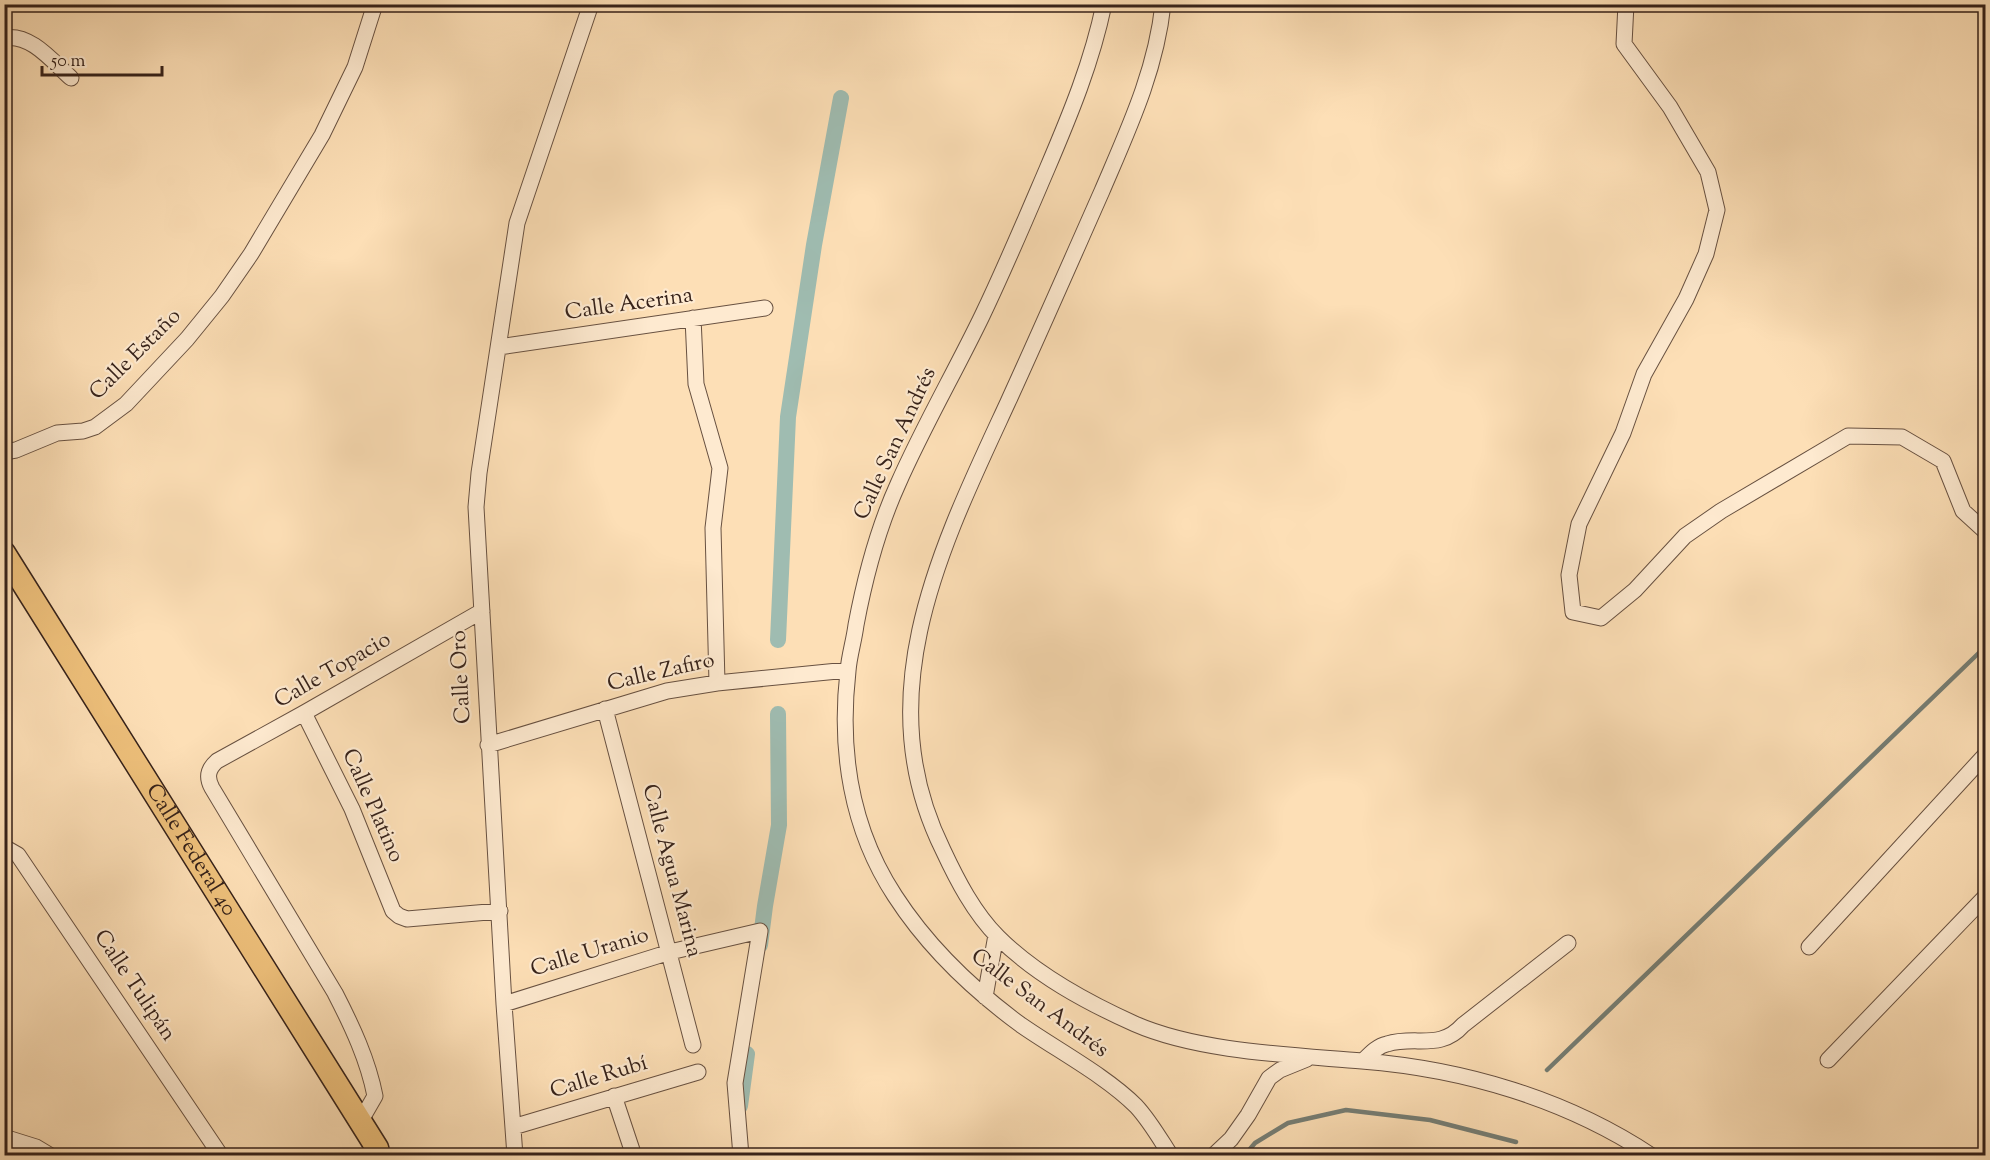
<svg xmlns="http://www.w3.org/2000/svg" width="1990" height="1160" font-family="'Sorts Mill Goudy',serif">
  <style>
    .lines { fill: none; stroke-linecap: round; stroke-linejoin: round }
    .stream { stroke: #757e75; stroke-width: 4.5 }
    .canal { stroke: #9fbcb1; stroke-width: 16 }
    .street-casing { stroke: #685141; stroke-width: 17 }
    .primary-casing { stroke: #36221a; stroke-width: 25 }
    .street { stroke: #feead0; stroke-width: 15 }
    .primary { stroke: #eec07b; stroke-width: 22 }
    .labels { text-anchor: middle; dominant-baseline: central; stroke-width: 4.5; stroke-linejoin: round; paint-order: stroke }
    .street-label { font-size: 22px; fill: #36221a; stroke: #feead0 }
  </style>
  <rect width="100%" height="100%" fill="#fddfb6"/>
  <filter id="stains"><feTurbulence type="fractalNoise" baseFrequency=".00333" numOctaves="4"/><feColorMatrix values="0 0 0 0 .2 0 0 0 0 .09 0 0 0 0 .02 0 0 0 .5 -.17"/></filter>
  <radialGradient id="worn" r=".72"><stop offset=".6" stop-color="#630" stop-opacity="0"/><stop offset="1" stop-color="#630" stop-opacity=".3"/></radialGradient>
  <g class="lines">
    <path class="stream" d="M 1547,1070 L 1986,646
      M 1244,1156 L 1255,1143 L 1288,1123 L 1346,1110 L 1430,1120 L 1516,1142"/>
    <path class="canal" d="M 778,640 L 788,417 L 814,245 L 841,98
      M 760,945 L 765,906 L 779,825 L 778,714
      M 740,1106 L 747,1054"/>
    <g class="street-casing">
      <path id="street" d="M 1104,4 C 1092,62 1070,115 1047,169 C 1026,218 1005,268 982,316 C 955,372 923,427 898,484 C 878,528 865,577 856,625 C 854,641 849,656 848,671 C 839,750 851,829 895,896 C 928,947 972,989 1021,1025 C 1057,1050 1106,1076 1136,1106 C 1150,1121 1160,1139 1171,1156
        M 1163,4 C 1156,71 1128,130 1102,191 C 1071,261 1040,332 1008,402 C 942,545 866,694 943,850 C 957,880 974,913 998,937 C 1036,975 1086,1002 1135,1024 C 1199,1052 1292,1055 1362,1061 C 1464,1069 1566,1099 1652,1156
        M 1626,4 L 1624,44 L 1670,107 L 1708,172 L 1717,210 L 1706,254 L 1686,299 L 1644,374 L 1623,433 L 1579,524 L 1569,575 L 1573,612 L 1601,618 L 1635,590 L 1685,536 L 1721,511 L 1848,436 L 1902,437 L 1943,461 L 1963,511 L 1986,532
        M 4,38 C 31,33 53,62 71,78
        M 693,318 L 696,384 L 720,468 L 713,528 L 717,683
        M 499,347 L 765,308
        M 4,452 L 16,450 L 57,433 L 83,431 L 95,427 L 126,404 L 187,339 L 222,296 L 251,254 L 322,135 L 355,67 L 375,4
        M 605,709 L 693,1045
        M 304,713 L 352,809 L 393,911 L 399,916 L 407,919 L 500,911
        M 488,745 L 667,691 L 717,683 L 848,670
        M 4,847 L 18,855 L 221,1156
        M 1809,947 L 1986,754
        M 985,997 L 996,935
        M 504,1004 L 670,952 L 760,931 L 735,1083 L 741,1156
        M 1828,1060 L 1986,896
        M 1363,1061 C 1370,1054 1377,1046 1387,1044 C 1416,1035 1440,1051 1463,1025 L 1568,943
        M 614,1096 L 634,1156
        M 360,1122 L 375,1096 C 368,1060 352,1026 335,993 L 212,788 C 206,777 208,769 217,761 L 304,713 L 482,611
        M 513,1127 L 698,1072
        M 4,1137 L 36,1147 L 51,1156
        M 515,1156 L 504,1004 L 476,507 L 479,473 L 517,223 L 591,4
        M 1213,1156 L 1231,1139 L 1248,1115 L 1269,1078 L 1280,1070 L 1307,1059"/>
    </g>
    <g class="primary-casing">
      <g id="primary">
        <path id="s1" d="M 4,553 L 377,1148 L 379,1156"/>
      </g>
    </g>
    <use href="#street" class="street"/>
    <use href="#primary" class="primary"/>
  </g>
  <g class="labels">
    <g class="street-label">
      <text transform="translate(629 305) rotate(-8)">Calle Acerina</text>
      <text transform="translate(136 355) rotate(-45)">Calle Estaño</text>
      <text transform="translate(896 444) rotate(-65)">Calle San Andrés</text>
      <text transform="translate(333 671) rotate(-30)">Calle Topacio</text>
      <text transform="translate(661 673) rotate(-13)">Calle Zafiro</text>
      <text transform="translate(462 677) rotate(-93)">Calle Oro</text>
      <text transform="translate(372 806) rotate(66)">Calle Platino</text>
      <text stroke="none"><textPath href="#s1" startOffset="351">Calle Federal 40</textPath></text>
      <text transform="translate(671 871) rotate(75)">Calle Agua Marina</text>
      <text transform="translate(590 953) rotate(-17)">Calle Uranio</text>
      <text transform="translate(134 986) rotate(56)">Calle Tulipán</text>
      <text transform="translate(1039 1004) rotate(37)">Calle San Andrés</text>
      <text transform="translate(599 1078) rotate(-17)">Calle Rubí</text>
    </g>
  </g>
  <rect width="1990" height="1160" fill="none" stroke="#fddfb6" stroke-width="24"/>
  <rect x="6" y="6" width="1978" height="1148" fill="none" stroke="#36221a" stroke-width="3"/>
  <rect x="12" y="12" width="1966" height="1136" fill="none" stroke="#36221a" stroke-width="1.5"/>
  <path d="M42 66v9h120v-9" fill="none" stroke="#36221a" stroke-width="3"/>
  <text x="51" y="66" font-size="18" fill="#36221a" stroke="#feead0" stroke-width="4.5" paint-order="stroke">50 m</text>
  <rect width="100%" height="100%" filter="url(#stains)"/>
  <rect width="100%" height="100%" fill="url(#worn)"/>
</svg>
